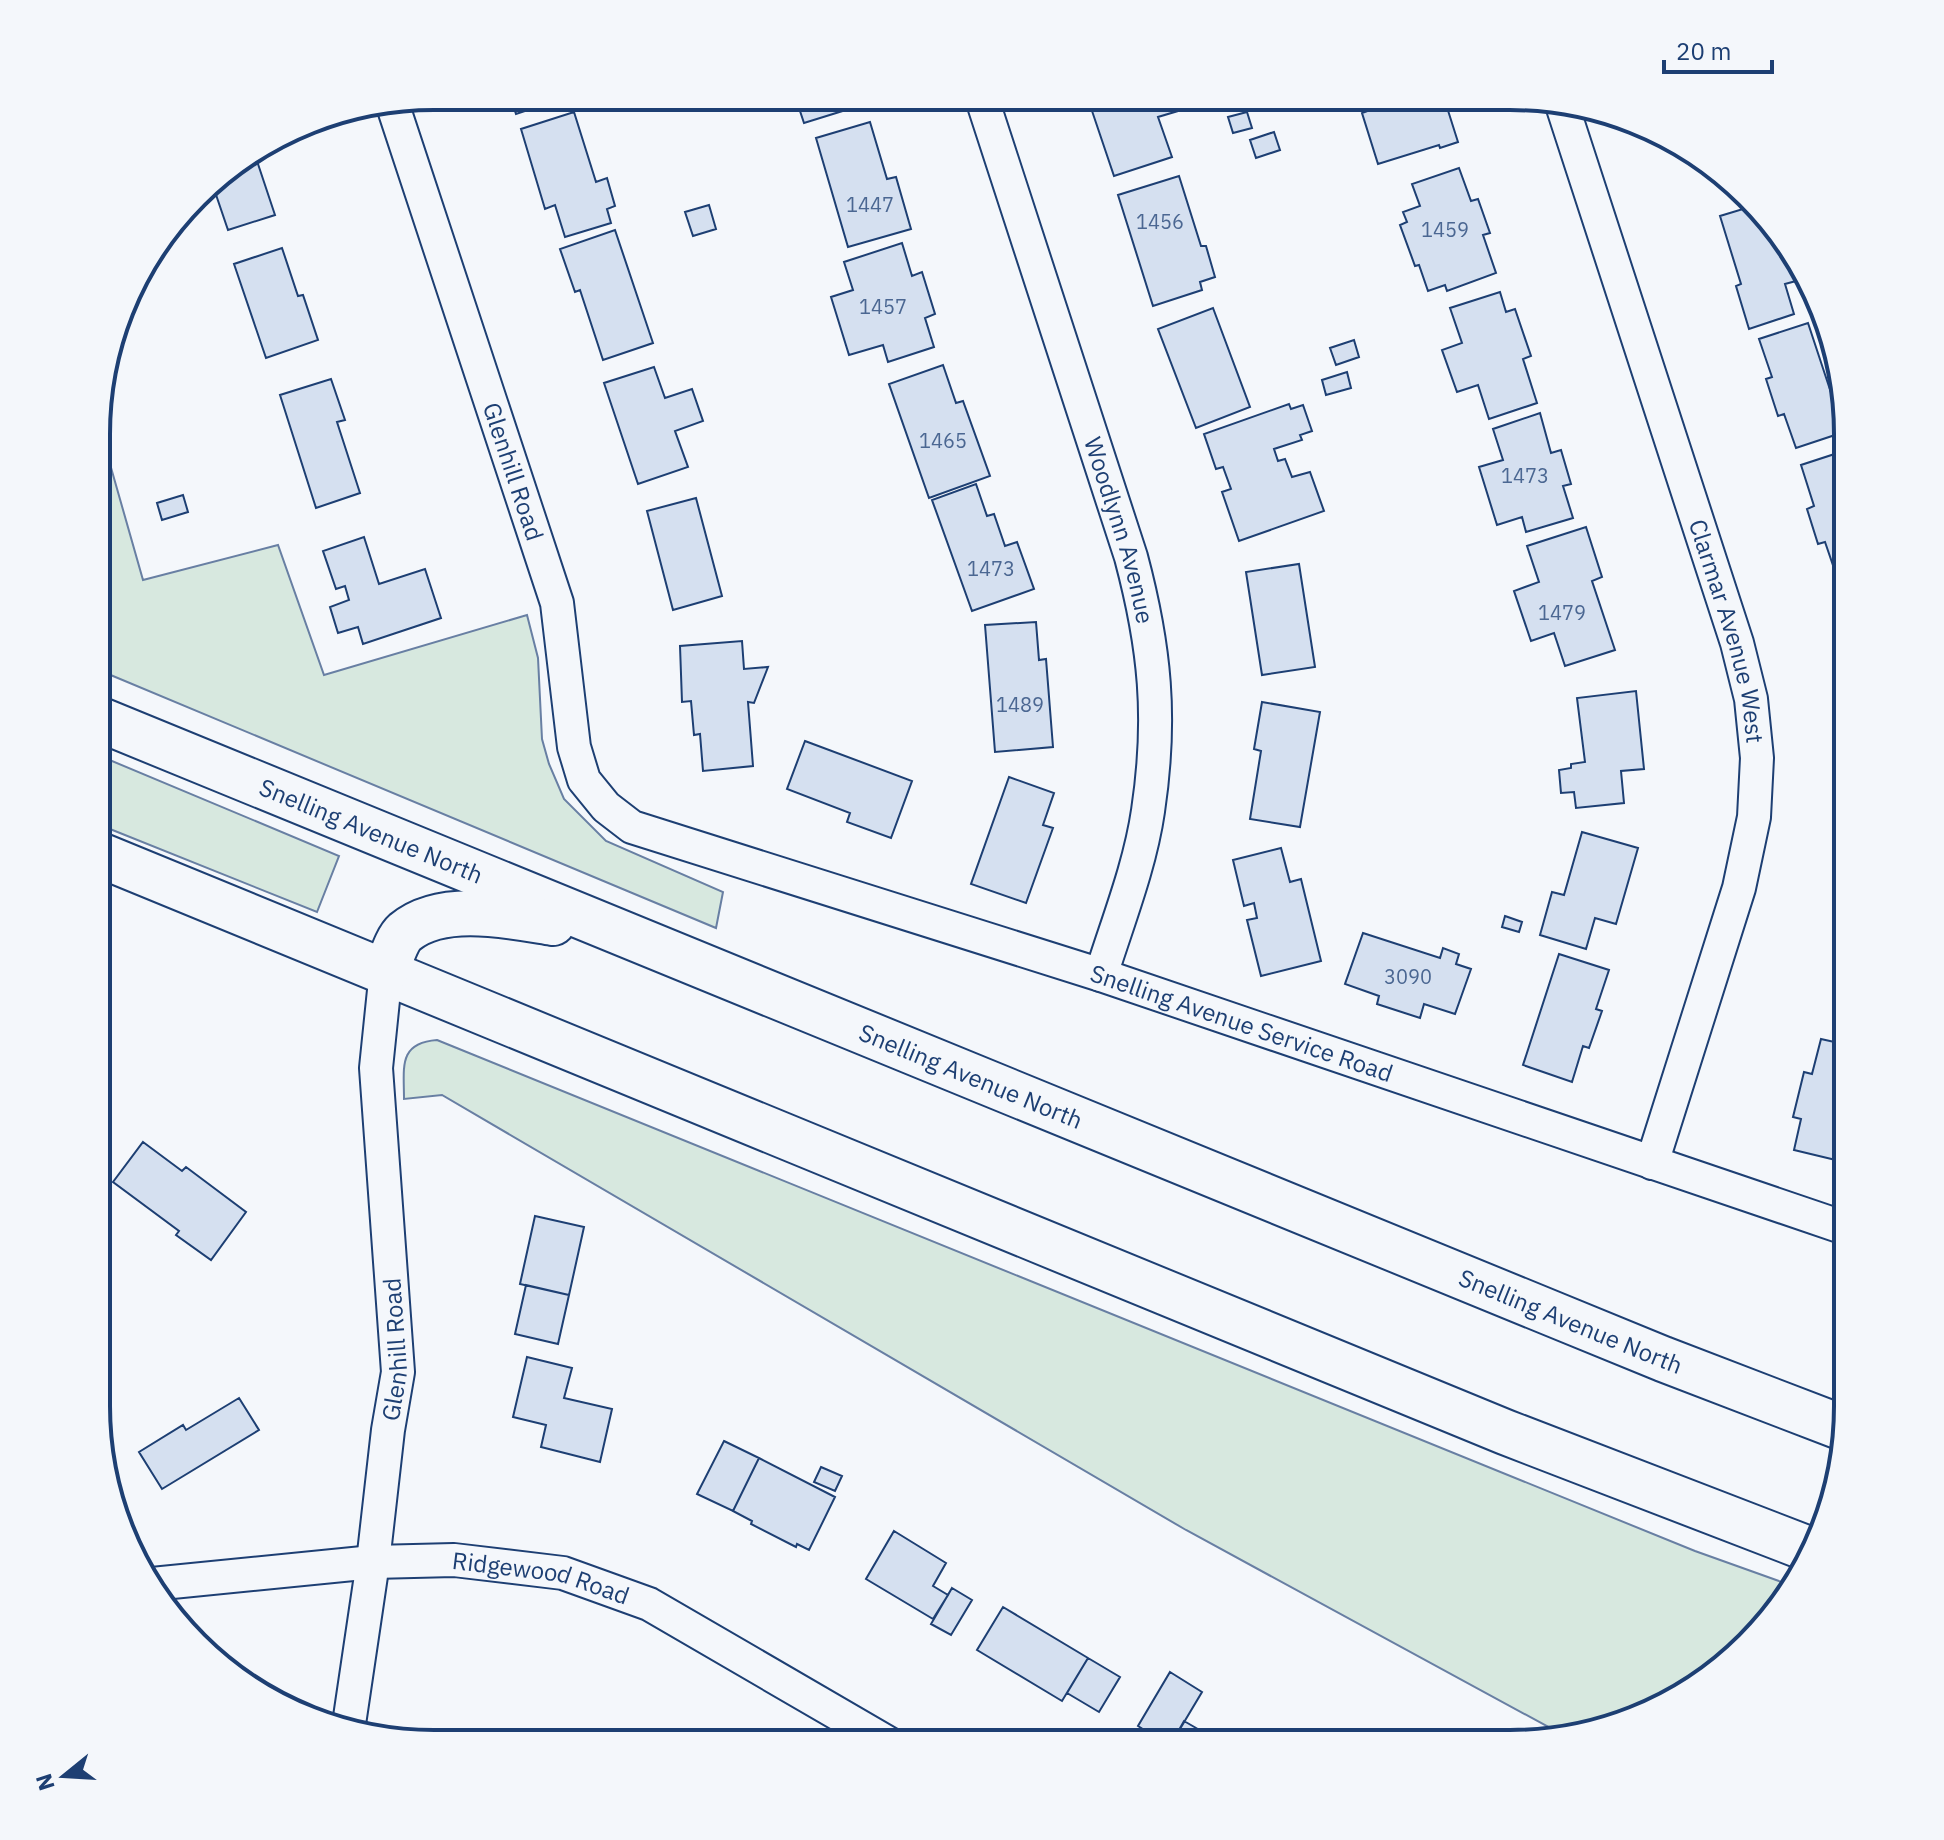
<svg xmlns="http://www.w3.org/2000/svg" width="1944" height="1840" font-family="'IBM Plex Sans',sans-serif">
  <style>
    .green { fill: #d7e8df; stroke: #687fa3; stroke-width: 2 }
    .building { fill: #d5e0f0; stroke: #1d3f73; stroke-width: 2 }
    .lines { fill: none; stroke-linecap: round; stroke-linejoin: round }
    .street-casing { stroke: #1d3f73; stroke-width: 36 }
    .highway-casing { stroke: #1d3f73; stroke-width: 48 }
    .street { stroke: #f4f7fb; stroke-width: 32 }
    .highway { stroke: #f4f7fb; stroke-width: 44 }
    .labels { text-anchor: middle; dominant-baseline: central; stroke-width: 6; stroke-linejoin: round; paint-order: stroke }
    .number-label { font-size: 20px; fill: #4b6792 }
    .street-label { font-size: 24px; fill: #1d3f73; stroke: #f4f7fb }
    .rim { fill: none; stroke: #1d3f73; stroke-width: 4 }
  </style>
  <rect width="100%" height="100%" fill="#f4f7fb"/>
  <path class="green" d="M 102,436 L 143,580 L 278,545 L 324,675 L 527,615 L 538,658 L 542,739 L 549,764 L 564,799 L 606,841 L 723,892 L 716,928 L 101,671 Z
    M 100,756 L 339,856 L 317,912 L 100,825 Z
    M 437,1040 L 1695,1551 L 1790,1585 L 1732,1660 L 1639,1718 L 1565,1736 L 1186,1530 L 442,1095 L 404,1099 C 404,1067 398,1043 437,1040 Z"/>
  <path class="building" d="M 510,96 L 570,96 L 516,114 Z
    M 795,96 L 845,96 L 849,109 L 804,123 Z
    M 1097,96 L 1173,97 L 1178,111 L 1158,117 L 1172,157 L 1114,176 L 1090,105 L 1099,102 Z
    M 1385,97 L 1435,97 L 1437,104 L 1445,101 L 1458,142 L 1440,148 L 1439,145 L 1378,164 L 1362,113 L 1387,104 Z
    M 574,112 L 596,182 L 607,178 L 615,206 L 607,209 L 611,223 L 565,237 L 555,205 L 545,209 L 521,129 Z
    M 1247,112 L 1252,128 L 1233,133 L 1228,117 Z
    M 870,122 L 887,179 L 896,177 L 911,229 L 848,247 L 816,138 Z
    M 1274,132 L 1280,150 L 1256,158 L 1250,140 Z
    M 255,155 L 275,215 L 228,230 L 211,180 Z
    M 1459,168 L 1471,201 L 1478,199 L 1490,233 L 1483,235 L 1496,273 L 1447,291 L 1445,285 L 1428,291 L 1419,265 L 1415,266 L 1400,225 L 1407,222 L 1403,212 L 1420,206 L 1412,184 Z
    M 1179,176 L 1201,246 L 1206,246 L 1215,277 L 1200,282 L 1202,290 L 1153,306 L 1118,195 Z
    M 709,205 L 716,229 L 693,236 L 685,212 Z
    M 1756,205 L 1764,211 L 1784,243 L 1796,281 L 1785,284 L 1794,314 L 1749,329 L 1736,286 L 1741,284 L 1720,216 Z
    M 615,230 L 653,343 L 603,360 L 580,290 L 575,292 L 560,249 Z
    M 902,243 L 912,276 L 922,272 L 935,314 L 925,318 L 934,347 L 888,362 L 883,345 L 849,355 L 831,297 L 853,290 L 844,262 Z
    M 282,248 L 298,296 L 303,295 L 318,340 L 266,358 L 234,264 Z
    M 1500,292 L 1506,312 L 1515,309 L 1531,356 L 1523,359 L 1537,403 L 1489,419 L 1478,385 L 1457,392 L 1442,350 L 1462,343 L 1450,308 Z
    M 1213,308 L 1250,407 L 1196,428 L 1158,329 Z
    M 1808,323 L 1844,432 L 1796,448 L 1784,414 L 1778,416 L 1766,379 L 1772,377 L 1759,339 Z
    M 1354,340 L 1359,357 L 1336,365 L 1330,348 Z
    M 943,365 L 956,403 L 963,401 L 990,476 L 929,498 L 889,384 Z
    M 654,367 L 665,398 L 692,389 L 703,421 L 675,431 L 688,467 L 638,484 L 604,383 Z
    M 1347,372 L 1351,388 L 1326,395 L 1322,380 Z
    M 331,379 L 345,420 L 337,422 L 360,493 L 316,508 L 280,395 Z
    M 1289,404 L 1291,409 L 1303,405 L 1312,431 L 1300,435 L 1302,440 L 1274,449 L 1278,461 L 1285,459 L 1292,477 L 1310,472 L 1324,511 L 1239,541 L 1222,492 L 1231,489 L 1223,467 L 1216,469 L 1204,434 Z
    M 1540,413 L 1551,453 L 1561,450 L 1571,484 L 1563,486 L 1573,518 L 1526,532 L 1522,517 L 1497,525 L 1479,467 L 1503,460 L 1493,429 Z
    M 1847,450 L 1847,574 L 1837,577 L 1825,542 L 1818,544 L 1807,509 L 1814,506 L 1801,465 Z
    M 976,484 L 987,516 L 994,514 L 1005,546 L 1017,542 L 1034,589 L 972,611 L 932,500 Z
    M 183,495 L 188,512 L 162,520 L 157,503 Z
    M 696,498 L 722,596 L 673,610 L 647,511 Z
    M 1586,527 L 1602,577 L 1592,581 L 1615,650 L 1565,666 L 1554,633 L 1531,641 L 1514,591 L 1539,582 L 1527,546 Z
    M 364,537 L 379,584 L 425,569 L 441,618 L 363,644 L 358,627 L 338,633 L 330,607 L 349,600 L 345,586 L 336,589 L 323,551 Z
    M 1299,564 L 1315,667 L 1262,675 L 1246,572 Z
    M 1036,622 L 1039,660 L 1046,659 L 1053,747 L 995,752 L 985,625 Z
    M 742,641 L 744,669 L 768,667 L 754,703 L 748,702 L 753,766 L 703,771 L 700,734 L 694,735 L 691,701 L 682,702 L 680,646 Z
    M 1636,691 L 1644,769 L 1621,771 L 1624,803 L 1576,808 L 1574,792 L 1561,793 L 1559,770 L 1571,768 L 1571,764 L 1585,762 L 1577,698 Z
    M 1262,702 L 1320,712 L 1300,827 L 1250,819 L 1261,751 L 1254,749 Z
    M 805,741 L 912,781 L 891,838 L 847,822 L 850,813 L 787,789 Z
    M 1009,777 L 1054,793 L 1043,825 L 1053,828 L 1026,903 L 971,884 Z
    M 1582,832 L 1638,848 L 1616,924 L 1595,918 L 1586,949 L 1540,935 L 1552,892 L 1564,895 Z
    M 1281,848 L 1290,882 L 1301,879 L 1321,961 L 1261,976 L 1247,920 L 1257,918 L 1254,903 L 1244,906 L 1233,860 Z
    M 1505,916 L 1522,922 L 1519,932 L 1502,927 Z
    M 1363,933 L 1440,958 L 1443,948 L 1459,954 L 1456,964 L 1471,969 L 1455,1014 L 1424,1004 L 1420,1018 L 1377,1004 L 1379,996 L 1345,984 Z
    M 1559,954 L 1609,970 L 1596,1009 L 1602,1011 L 1589,1048 L 1583,1046 L 1572,1082 L 1523,1065 Z
    M 1821,1039 L 1848,1045 L 1848,1145 L 1844,1162 L 1794,1150 L 1801,1119 L 1793,1117 L 1804,1072 L 1812,1074 Z
    M 143,1142 L 182,1171 L 186,1167 L 246,1212 L 211,1260 L 176,1235 L 179,1231 L 113,1182 Z
    M 535,1216 L 584,1227 L 569,1295 L 520,1284 Z
    M 526,1285 L 569,1295 L 558,1344 L 515,1334 Z
    M 527,1357 L 572,1368 L 564,1398 L 612,1409 L 600,1462 L 541,1447 L 546,1425 L 513,1417 Z
    M 239,1398 L 259,1430 L 162,1489 L 139,1452 L 183,1425 L 186,1430 Z
    M 724,1441 L 759,1458 L 733,1511 L 697,1494 Z
    M 759,1458 L 835,1497 L 809,1550 L 797,1544 L 796,1547 L 751,1524 L 752,1521 L 733,1511 Z
    M 821,1467 L 842,1476 L 835,1491 L 814,1482 Z
    M 894,1531 L 946,1563 L 933,1586 L 948,1595 L 933,1619 L 866,1579 Z
    M 952,1588 L 972,1600 L 951,1635 L 931,1624 Z
    M 1003,1607 L 1088,1658 L 1062,1701 L 977,1650 Z
    M 1088,1658 L 1120,1677 L 1099,1712 L 1067,1693 Z
    M 1170,1672 L 1202,1692 L 1171,1744 L 1167,1744 L 1138,1726 Z
    M 1184,1721 L 1222,1743 L 1171,1744 Z
    M 588,1731 L 598,1744 L 570,1744 Z"/>
  <g class="lines">
    <g class="street-casing">
      <g id="street">
        <path id="s1" d="M 981,96 L 1131,557 C 1155,647 1162,718 1148,811 C 1140,866 1118,921 1101,975"/>
        <path id="s2" d="M 392,103 L 557,603 L 574,747 L 584,780 L 606,807 L 632,827 L 1101,975 L 1848,1229"/>
        <path id="s3" d="M 1562,105 L 1737,643 L 1751,699 L 1757,758 L 1754,817 L 1739,888 L 1652,1163"/>
        <path id="s4" d="M 152,1584 L 373,1562 L 454,1560 L 563,1573 L 649,1604 L 890,1744"/>
        <path id="s5" d="M 349,1724 L 373,1562 L 388,1430 L 398,1372 L 376,1068 L 386,971"/>
      </g>
    </g>
    <g class="highway-casing">
      <g id="highway">
        <path id="s6" d="M 101,720 L 1663,1359 L 1843,1428"/>
        <path d="M 100,855 L 1505,1432 L 1814,1551"/>
        <path d="M 386,971 C 391,960 396,940 405,932 C 442,901 510,916 553,923"/>
      </g>
    </g>
    <use href="#street" class="street"/>
    <use href="#highway" class="highway"/>
  </g>
  <g class="labels">
    <g class="number-label">
      <text x="870" y="204">1447</text>
      <text x="1160" y="221">1456</text>
      <text x="1445" y="229">1459</text>
      <text x="883" y="306">1457</text>
      <text x="943" y="440">1465</text>
      <text x="1525" y="475">1473</text>
      <text x="991" y="568">1473</text>
      <text x="1562" y="612">1479</text>
      <text x="1020" y="704">1489</text>
      <text x="1408" y="976">3090</text>
    </g>
    <g class="street-label">
      <text stroke="none"><textPath href="#s2" startOffset="388">Glenhill Road</textPath></text>
      <text stroke="none"><textPath href="#s1" startOffset="456">Woodlynn Avenue</textPath></text>
      <text stroke="none"><textPath href="#s3" startOffset="552">Clarmar Avenue West</textPath></text>
      <text stroke="none"><textPath href="#s6" startOffset="292">Snelling Avenue North</textPath></text>
      <text stroke="none"><textPath href="#s2" startOffset="1414">Snelling Avenue Service Road</textPath></text>
      <text stroke="none"><textPath href="#s6" startOffset="940">Snelling Avenue North</textPath></text>
      <text stroke="none"><textPath href="#s6" startOffset="1588">Snelling Avenue North</textPath></text>
      <text stroke="none"><textPath href="#s5" startOffset="378">Glenhill Road</textPath></text>
      <text stroke="none"><textPath href="#s4" startOffset="392">Ridgewood Road</textPath></text>
    </g>
  </g>
  <path d="M0 0H1944V1840H0ZM434 110H1510A324 324 0 0 1 1834 434V1406A324 324 0 0 1 1510 1730H434A324 324 0 0 1 110 1406V434A324 324 0 0 1 434 110Z" fill="#f4f7fb" fill-rule="evenodd"/>
  <path class="rim" d="M434 110H1510A324 324 0 0 1 1834 434V1406A324 324 0 0 1 1510 1730H434A324 324 0 0 1 110 1406V434A324 324 0 0 1 434 110Z"/>
  <g transform="translate(64 1776) rotate(252)" stroke="#f4f7fb" stroke-width="6" paint-order="stroke">
  <path d="M0-6L14 30L0 20L-14 30Z" fill="#1d3f73"/>
  <text y="-12" font-size="22" font-weight="bold" text-anchor="middle" fill="#1d3f73">N</text>
  </g>
  <path d="M1664 60v12h108v-12" fill="none" stroke="#1d3f73" stroke-width="4"/>
  <text x="1676" y="60" font-size="24" fill="#1d3f73" stroke="#f4f7fb" stroke-width="6" paint-order="stroke">20 m</text>
</svg>
